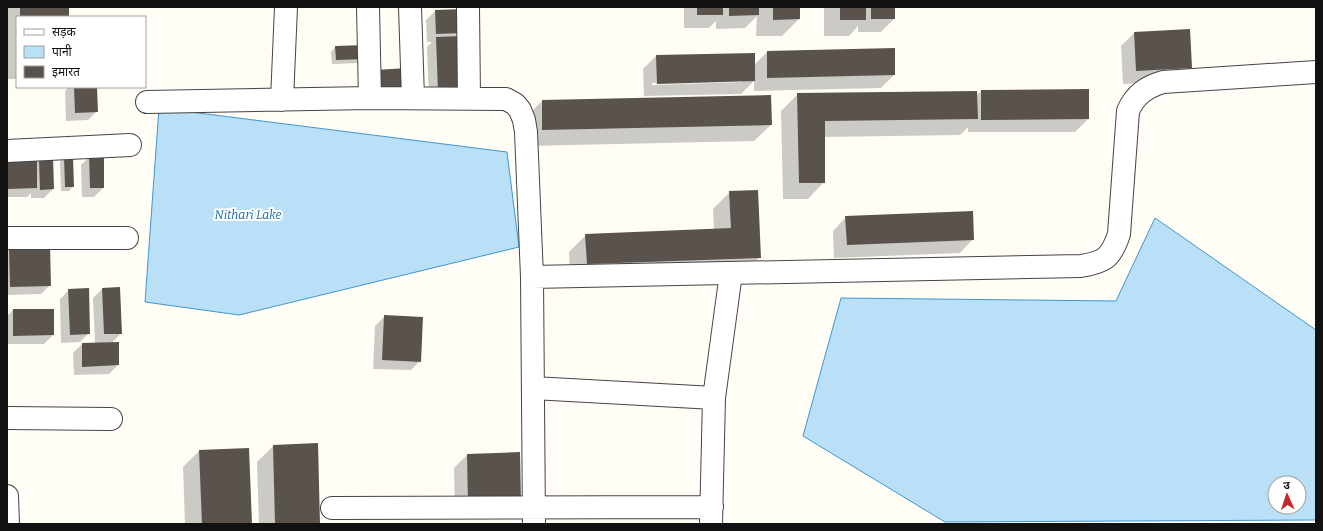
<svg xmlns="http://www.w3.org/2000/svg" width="1323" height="531" font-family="Bitter,'Noto Sans Devanagari',serif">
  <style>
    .water { fill: #b9e0f7; stroke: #3f96cf; fill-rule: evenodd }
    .shadow { fill: #0003; fill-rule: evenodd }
    .building { fill: #5a524d }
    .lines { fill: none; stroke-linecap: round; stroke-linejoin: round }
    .minor-casing { stroke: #444; stroke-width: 24 }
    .minor { stroke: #fff; stroke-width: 22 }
    .labels { text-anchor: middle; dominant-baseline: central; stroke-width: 4; stroke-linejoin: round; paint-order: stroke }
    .water-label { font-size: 12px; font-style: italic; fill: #1768a6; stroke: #fff }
  </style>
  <rect width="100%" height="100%" fill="#fffdf5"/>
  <path class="water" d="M 159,108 L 507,152 L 519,247 L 239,315 L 145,302 Z
    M 1155,218 L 1316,330 L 1316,520 L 945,522 L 803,436 L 841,298 L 1116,301 ZM 1275,483 L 1299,483 L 1299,507 L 1275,507 Z"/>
  <path class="shadow" d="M 7,7 L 68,7 L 68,17 L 17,17 L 17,79 L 8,79 Z
    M 684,7 L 799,7 L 799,19 L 782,36 L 756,36 L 757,16 L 745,28 L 716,29 L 716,21 L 709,28 L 684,28 Z
    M 824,7 L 894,7 L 894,19 L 881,32 L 858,32 L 858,26 L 849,36 L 824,36 Z
    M 463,10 L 463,91 L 429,101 L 427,47 L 432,42 L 427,42 L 426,20 L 435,11 Z
    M 1134,33 L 1191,67 L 1178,81 L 1123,84 L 1121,46 Z
    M 364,46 L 361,63 L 332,64 L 331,52 L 335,47 Z
    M 767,52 L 894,75 L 881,88 L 754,91 L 754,81 L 741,94 L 644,96 L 643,69 L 656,56 L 754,65 ZM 742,80 L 742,82 L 652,85 L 652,83 Z
    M 69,87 L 96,87 L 97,111 L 88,120 L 66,121 L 65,91 Z
    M 981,91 L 1088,119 L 1075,132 L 968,132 L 968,127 L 960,135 L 824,137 L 824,182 L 808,199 L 783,199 L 781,111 L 798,94 L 976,96 Z
    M 542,101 L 771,125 L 754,141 L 526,146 L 526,117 Z
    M 90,156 L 103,188 L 94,197 L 82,197 L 81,165 Z
    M 64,157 L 73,186 L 69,191 L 61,191 L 60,162 Z
    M 39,159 L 53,189 L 44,198 L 31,198 L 31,193 L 27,197 L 7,197 L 7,160 L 36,162 Z
    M 730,192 L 760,257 L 743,274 L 570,281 L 569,252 L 586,235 L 714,230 L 713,209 Z
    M 846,217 L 973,239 L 960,253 L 834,258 L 833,231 Z
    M 9,247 L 50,285 L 41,294 L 7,295 L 7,249 Z
    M 102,289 L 121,333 L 111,344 L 118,343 L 118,365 L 109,374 L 74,375 L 73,353 L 82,344 L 95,344 L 93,298 Z
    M 69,290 L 89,333 L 80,342 L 61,343 L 60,299 Z
    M 13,310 L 53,335 L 44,344 L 7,344 L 7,316 Z
    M 384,317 L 420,361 L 411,370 L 373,369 L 375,326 Z
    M 273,446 L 319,524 L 259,524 L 257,462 Z
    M 199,451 L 251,524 L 185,524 L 183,467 Z
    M 519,453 L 455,517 L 454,468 L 467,455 Z"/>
  <path class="building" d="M 20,7 L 69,7 L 69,17 L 20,17 Z
    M 697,7 L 723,7 L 723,15 L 697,15 Z
    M 729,7 L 759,7 L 759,15 L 729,16 Z
    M 773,7 L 800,7 L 800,19 L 773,20 Z
    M 840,7 L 866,7 L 866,20 L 840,20 Z
    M 871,7 L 895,7 L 895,19 L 871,19 Z
    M 464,9 L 465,33 L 436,34 L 435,10 Z
    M 1190,29 L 1192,68 L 1136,71 L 1134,32 Z
    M 462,36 L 464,91 L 438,92 L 436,37 Z
    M 365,45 L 366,59 L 336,60 L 335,46 Z
    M 895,48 L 895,75 L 767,78 L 767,51 Z
    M 755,53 L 755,81 L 657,84 L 656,55 Z
    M 408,68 L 409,92 L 376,94 L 375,70 Z
    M 74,87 L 97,87 L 98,112 L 75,113 Z
    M 1089,89 L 1089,119 L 981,120 L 981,90 Z
    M 977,91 L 978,119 L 825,121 L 825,183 L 799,183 L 797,93 Z
    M 771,95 L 772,125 L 542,130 L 542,100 Z
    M 89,155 L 104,155 L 104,188 L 90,188 Z
    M 64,156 L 73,156 L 74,187 L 65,187 Z
    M 37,157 L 37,188 L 8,189 L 8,158 Z
    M 53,157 L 54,189 L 40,190 L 39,158 Z
    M 758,190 L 761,258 L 587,264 L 585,234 L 731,228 L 729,191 Z
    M 973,211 L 974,240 L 847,245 L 845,216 Z
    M 50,245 L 51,286 L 10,287 L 9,246 Z
    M 120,287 L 122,334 L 104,334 L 102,288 Z
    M 89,288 L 90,334 L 70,335 L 68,289 Z
    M 13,309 L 54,309 L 54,335 L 13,336 Z
    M 384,315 L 423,317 L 421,362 L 382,360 Z
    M 119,342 L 119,365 L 82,367 L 82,343 Z
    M 318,443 L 320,524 L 275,524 L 273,445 Z
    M 249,448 L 252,524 L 202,524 L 199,450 Z
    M 520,452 L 521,503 L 468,504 L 467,454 Z"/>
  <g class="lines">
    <g class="minor-casing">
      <path id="minor" d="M 368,7 L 370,98
        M 410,7 L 413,98
        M 468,7 L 469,98
        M 282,100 L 286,7
        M 147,102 L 370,98 L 506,99 L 515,104 L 520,110 L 524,120 L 526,132 L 532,277 L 534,524
        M 7,151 L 130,145
        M 7,238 L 127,238
        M 532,277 L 1081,266 C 1105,262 1111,258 1119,234 L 1128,111 C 1135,95 1146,87 1163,82 L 1316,72
        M 533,388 L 714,398
        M 7,418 L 111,419
        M 7,496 L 8,524
        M 332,508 L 712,507
        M 711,524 L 714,398 L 731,273"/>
    </g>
    <use href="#minor" class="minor"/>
  </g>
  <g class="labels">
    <g class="water-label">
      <text x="248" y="215">Nithari Lake</text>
    </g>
  </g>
  <rect width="1323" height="531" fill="none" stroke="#111111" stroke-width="16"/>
  <rect x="16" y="16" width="130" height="72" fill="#ffffff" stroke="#a0a0a0"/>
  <rect x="24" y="29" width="20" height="6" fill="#ffffff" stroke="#a0a0a0"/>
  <text x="52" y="36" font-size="12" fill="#111111">सड़क</text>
  <rect x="24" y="46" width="20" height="12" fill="#b9e0f7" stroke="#a0a0a0"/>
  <text x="52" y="56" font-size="12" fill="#111111">पानी</text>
  <rect x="24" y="66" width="20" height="12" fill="#5a524d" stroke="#a0a0a0"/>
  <text x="52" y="76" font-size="12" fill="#111111">इमारत</text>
  <g transform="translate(1287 495) rotate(357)"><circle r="19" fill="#ffffff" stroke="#a0a0a0"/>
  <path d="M0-3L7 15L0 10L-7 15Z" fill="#c4262e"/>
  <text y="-6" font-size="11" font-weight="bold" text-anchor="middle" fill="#111111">उ</text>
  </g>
</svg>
